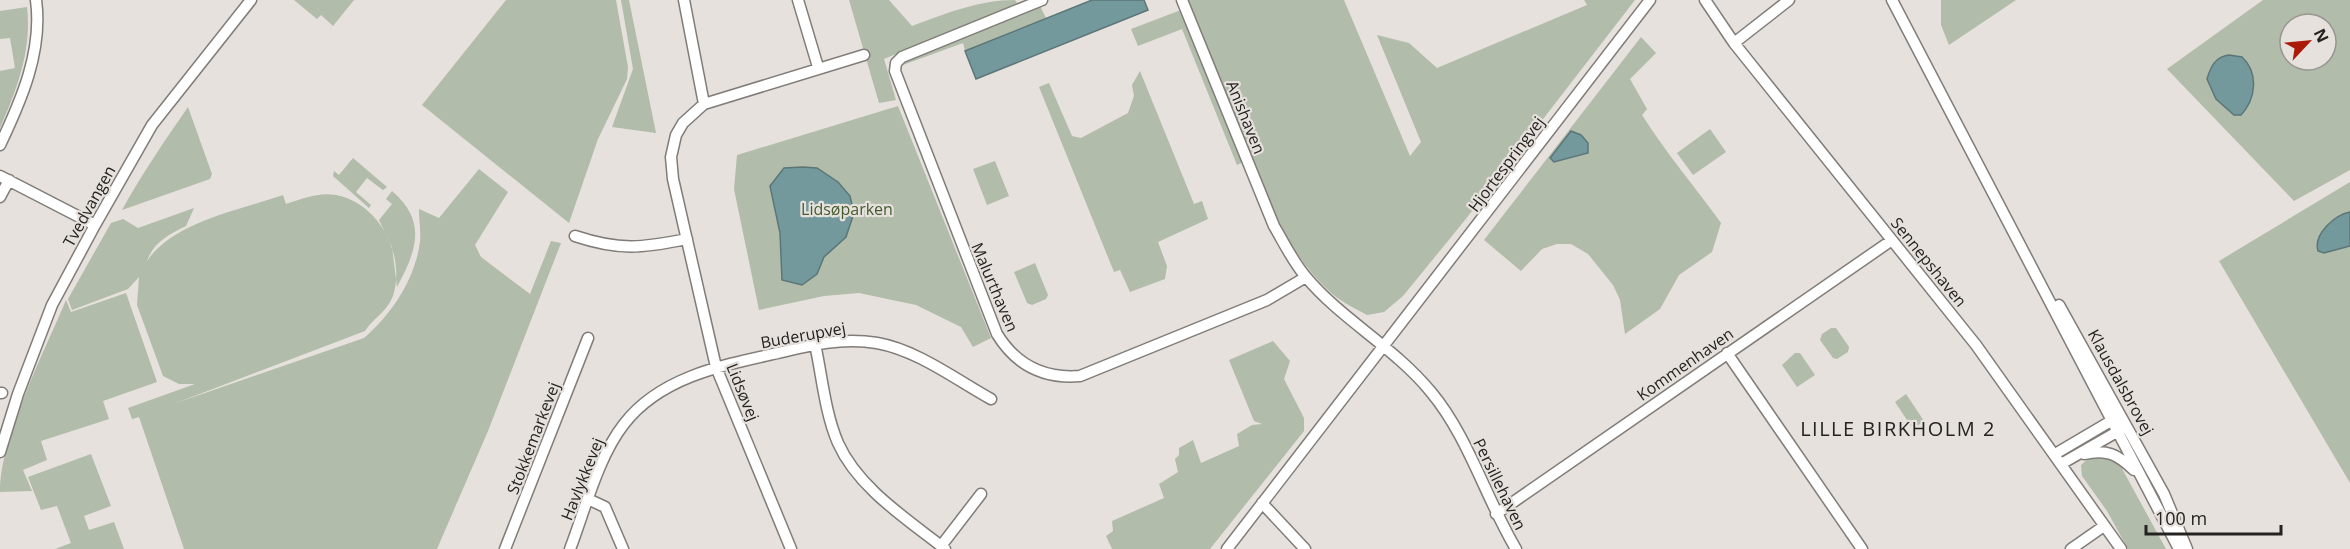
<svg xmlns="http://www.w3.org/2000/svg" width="2350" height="549" font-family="'Open Sans',sans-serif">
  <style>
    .green { fill: #b1bcaa; fill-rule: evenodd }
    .water { fill: #73999d; stroke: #5c7678; stroke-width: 1.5 }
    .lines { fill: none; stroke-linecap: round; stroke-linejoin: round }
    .minor-casing { stroke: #817c78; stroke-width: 13 }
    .minor { stroke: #fff; stroke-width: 10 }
    .labels { text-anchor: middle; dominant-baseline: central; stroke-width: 4.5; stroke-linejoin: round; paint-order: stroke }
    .street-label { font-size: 16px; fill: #252321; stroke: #e6e1dc }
    .park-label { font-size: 16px; fill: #455c31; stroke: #e6e1dc }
    .quarter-label { font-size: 20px; letter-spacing: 1.5px; fill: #252321; stroke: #e6e1dc }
  </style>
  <rect width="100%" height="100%" fill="#e6e1dc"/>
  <path class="green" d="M 294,0 L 354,0 L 333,26 L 321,15 L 317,19 Z
    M 506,0 L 616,0 L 628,67 L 627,79 L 598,139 L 569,223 L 422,105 Z
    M 621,0 L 629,0 L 656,133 L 612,127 L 633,69 Z
    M 849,0 L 889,0 L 912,26 C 947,13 979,0 1015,0 L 1017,3 L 1037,0 L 1046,18 L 965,51 L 963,43 L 900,66 L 896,54 L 884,59 L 896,100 L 879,103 Z
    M 1186,0 L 1344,0 L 1410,156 L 1421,142 L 1377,35 L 1409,43 L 1437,68 L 1587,5 L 1584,0 L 1635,0 L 1465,220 L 1403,296 L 1384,312 L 1367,315 C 1354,308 1338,300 1328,290 C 1287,251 1272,209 1252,158 L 1237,165 L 1182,29 L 1138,46 L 1131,29 L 1189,7 Z
    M 1941,0 L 2016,0 L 1949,45 L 1941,25 Z
    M 2263,0 L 2350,0 L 2350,170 L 2294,201 L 2167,69 ZM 2290,24 L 2326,24 L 2326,60 L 2290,60 Z
    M 27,7 C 32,50 17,89 0,128 L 0,71 L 15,68 L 10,38 L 0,39 L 0,11 Z
    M 1641,37 L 1656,53 L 1630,79 L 1647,109 L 1642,115 C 1666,153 1695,187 1721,223 L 1712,252 L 1679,275 L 1660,309 L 1625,334 L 1620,300 L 1613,285 L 1588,254 L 1571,244 L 1557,244 L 1542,249 L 1521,271 L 1484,240 Z
    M 1140,71 L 1194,204 L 1202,201 L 1208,219 L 1158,242 L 1167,266 L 1165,279 L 1130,292 L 1120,270 L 1114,272 L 1039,87 L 1049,83 L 1072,136 L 1081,138 L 1128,113 L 1134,96 L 1132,85 Z
    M 898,106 L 991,338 L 973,347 L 961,327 L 916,305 L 859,293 L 824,296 L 759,310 L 734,189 L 737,155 Z
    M 188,107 L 212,174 L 210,179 L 122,210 C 142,174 165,140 188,107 Z
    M 1710,129 L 1726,152 L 1693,175 L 1677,153 Z
    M 353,158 L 387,187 L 383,190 L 367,178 L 356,192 L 371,205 L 369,208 L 333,176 L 334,171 L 339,175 Z
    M 995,161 L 1009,196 L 987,205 L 973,169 Z
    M 479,169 L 508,192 L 475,245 L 481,257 L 530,294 L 551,241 L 561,243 L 488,431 L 437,549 L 184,549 L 139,417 L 132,419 L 128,408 L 195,384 L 179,384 L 163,376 L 137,305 L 139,277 L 128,289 L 72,310 L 68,299 L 111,223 L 123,219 L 138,228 L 194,208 L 186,226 C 169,234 153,243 147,261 C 173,222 240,210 283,195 L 286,204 C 302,199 318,192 336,195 C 379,203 406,255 393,296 C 387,312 373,318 365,331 L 176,403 L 364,338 C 392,314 415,279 420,242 C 421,232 419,220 419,209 L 439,218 Z
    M 2350,182 L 2350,483 L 2219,261 Z
    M 392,191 C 427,221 417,250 397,287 L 392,247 L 379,220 L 392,204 L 386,199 Z
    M 1035,263 L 1048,295 L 1046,299 L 1032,305 L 1027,303 L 1014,272 Z
    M 126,293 L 157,382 L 103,401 L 109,419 L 41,441 L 47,460 L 23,470 L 32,491 L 0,492 C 0,437 44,353 66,300 L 71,312 Z
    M 1831,328 L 1836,328 L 1849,347 L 1848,352 L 1837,359 L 1833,358 L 1820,340 L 1822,334 Z
    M 1273,341 L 1290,361 L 1284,379 L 1304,418 L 1304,431 L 1210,549 L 1112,549 L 1106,536 L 1113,531 L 1112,521 L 1164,498 L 1159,484 L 1178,472 L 1175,459 L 1179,455 L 1179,448 L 1193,440 L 1201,463 L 1239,446 L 1237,434 L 1252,425 L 1262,424 L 1254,421 L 1229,360 Z
    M 1795,353 L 1800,353 L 1815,375 L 1797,387 L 1782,365 Z
    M 1906,394 L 1924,421 L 1913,429 L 1895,402 Z
    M 91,454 L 111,506 L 84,516 L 89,530 L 114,522 L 124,549 L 55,549 L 71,543 L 57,506 L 41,510 L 28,477 Z
    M 2091,456 L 2110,457 L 2120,465 L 2166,549 L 2128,549 L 2107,511 L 2082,476 L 2081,465 Z"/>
  <path class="water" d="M 1092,0 L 1144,0 L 1148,10 L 976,79 L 965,51 Z
    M 2229,55 L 2242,57 C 2259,73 2256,99 2241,115 L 2234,115 L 2216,99 L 2207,79 C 2211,66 2215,57 2229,55 Z
    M 1571,131 L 1581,135 L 1588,143 L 1588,153 L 1554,162 L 1550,158 Z
    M 803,167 L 817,168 L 838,182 L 850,196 L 854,213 L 846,237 L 824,257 L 817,274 L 802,285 L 782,280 L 780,233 L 770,186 L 784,168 Z
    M 2350,212 L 2350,246 L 2324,253 L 2318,251 C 2313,234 2335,215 2350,212 Z"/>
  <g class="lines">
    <g class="minor-casing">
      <path id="minor" d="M 684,0 L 704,104
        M 798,0 L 818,67
        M 1042,0 L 902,57 L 896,63 L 895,71 L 997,334 C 1016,365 1043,379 1080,376 L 1267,300 L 1306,277
        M 1182,0 L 1274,226 C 1284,243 1293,262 1306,277 C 1341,319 1394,347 1431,392 C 1468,436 1486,499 1516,549
        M 1705,0 L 1734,43 L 1976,345 L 2121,549
        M 1892,0 L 2179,549
        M 1734,43 L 1789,0
        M 0,145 C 21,101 43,51 36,0
        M 0,176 L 95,225
        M 0,197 L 9,180
        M 575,236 C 620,251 642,248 687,239
        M 2059,305 L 2164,494 L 2187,549
        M 815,344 C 822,376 825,413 838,443 C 858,488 907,519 945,549
        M 1727,353 L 1862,549
        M 0,393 L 2,393
        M 0,452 L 18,394 L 52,305 L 95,225 L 152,125 L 251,0
        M 2055,454 L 2111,421 L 2116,422
        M 2084,454 C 2107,449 2117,454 2134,470
        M 2061,464 L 2122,429
        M 590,500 L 605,507 L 623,549
        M 1262,503 L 1305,549
        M 1496,514 L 1892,240
        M 941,546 L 981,494
        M 505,549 L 588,338
        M 570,549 C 585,510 598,457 624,424 C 660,377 723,365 778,353 C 810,345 843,337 877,343 C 917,350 955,379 991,399
        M 791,549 L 716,367 L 673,179 L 671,157 L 676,135 L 683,123 L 704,104 L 864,55
        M 1227,549 L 1650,0
        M 2071,549 L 2104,526"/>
    </g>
    <use href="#minor" class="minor"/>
  </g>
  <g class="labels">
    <g class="street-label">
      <text transform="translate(1246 117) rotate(68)">Anishaven</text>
      <text transform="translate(1506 164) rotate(-53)">Hjortespringvej</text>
      <text transform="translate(89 206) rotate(-61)">Tvedvangen</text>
      <text transform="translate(1929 262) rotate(51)">Sennepshaven</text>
      <text transform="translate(995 287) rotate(67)">Malurthaven</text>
      <text transform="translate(803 335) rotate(-10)">Buderupvej</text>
      <text transform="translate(1685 364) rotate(-35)">Kommenhaven</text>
      <text transform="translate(2121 382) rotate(61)">Klausdalsbrovej</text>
      <text transform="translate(743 392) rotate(68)">Lidsøvej</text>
      <text transform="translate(533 438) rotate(-69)">Stokkemarkevej</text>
      <text transform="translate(582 479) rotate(-68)">Havlykkevej</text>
      <text transform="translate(1500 484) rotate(64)">Persillehaven</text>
    </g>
    <g class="park-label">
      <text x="847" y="209">Lidsøparken</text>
    </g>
    <g class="quarter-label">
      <text x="1898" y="428">LILLE BIRKHOLM 2</text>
    </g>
  </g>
  <g transform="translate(2308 42) rotate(64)"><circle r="28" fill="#e6e1dc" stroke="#999591" stroke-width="1.5"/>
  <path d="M0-4.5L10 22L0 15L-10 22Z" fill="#aa1a06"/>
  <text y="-9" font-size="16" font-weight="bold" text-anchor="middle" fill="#252321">N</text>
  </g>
  <path d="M2146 525v9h135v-9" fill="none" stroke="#252321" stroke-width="3"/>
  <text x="2155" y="525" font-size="18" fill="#252321" stroke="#e6e1dc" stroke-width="4.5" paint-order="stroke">100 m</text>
</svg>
